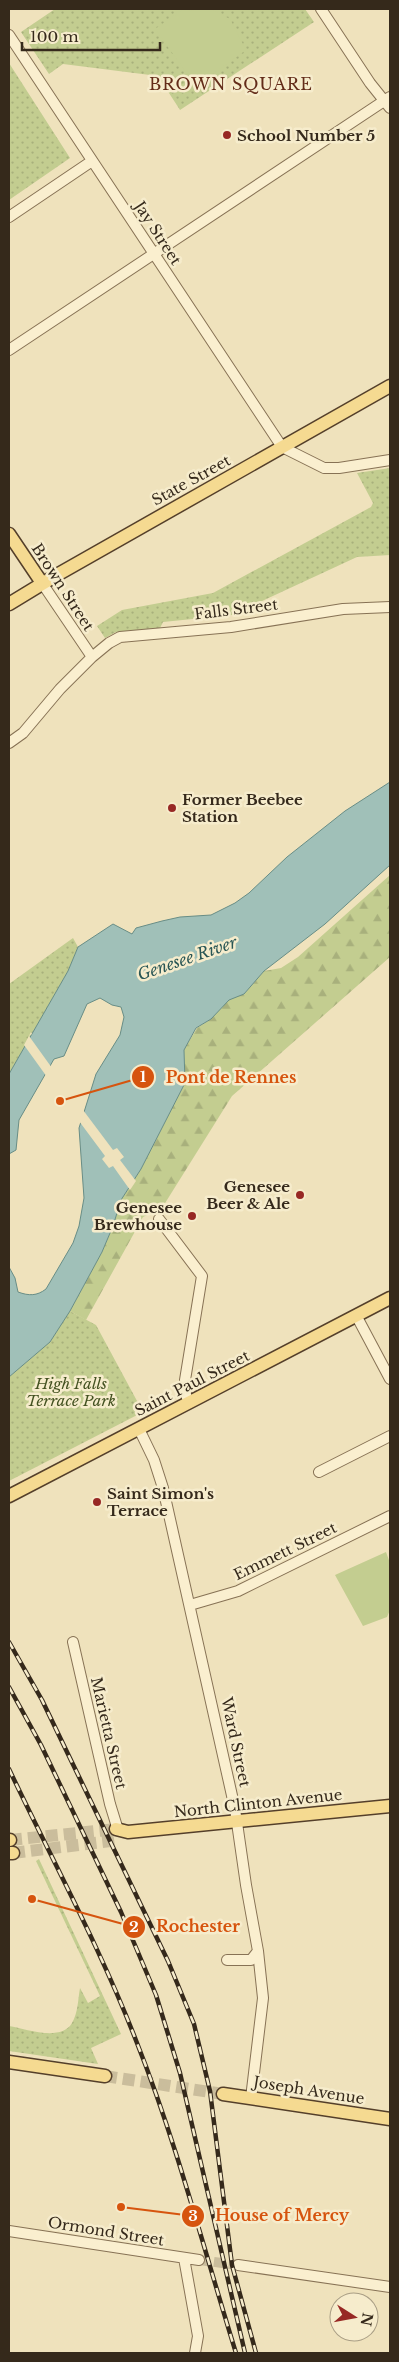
<svg xmlns="http://www.w3.org/2000/svg" width="399" height="2362" font-family="'Libre Baskerville',serif">
  <style>
    .grass { fill: url(#grass-dots) }
    .forest { fill: url(#forest-firs) }
    .pitch { fill: #c3cd90 }
    .water { fill: #a0c0b8; stroke: #688d86 }
    .pier { fill: #efe2bc }
    .lines { fill: none; stroke-linecap: round; stroke-linejoin: round }
    .minor-tunnel { stroke: #cabd9c; stroke-width: 10; stroke-dasharray: 10 5; stroke-linecap: butt }
    .major-tunnel { stroke: #cabd9c; stroke-width: 12; stroke-dasharray: 12 6; stroke-linecap: butt }
    .minor-casing { stroke: #877255; stroke-width: 12 }
    .major-casing { stroke: #543f2a; stroke-width: 15 }
    .minor { stroke: #faefcf; stroke-width: 10 }
    .major { stroke: #f5da91; stroke-width: 12 }
    .rail-casing { stroke: #35291b; stroke-width: 4.5 }
    .rail { stroke: #f6eccc; stroke-width: 2.5; stroke-dasharray: 8; stroke-linecap: butt }
    .poi-dot { fill: #972824; stroke: #f6eccc; stroke-width: 2 }
    .labels { text-anchor: middle; dominant-baseline: central; stroke-width: 5; stroke-linejoin: round; paint-order: stroke }
    .poi-label { font-size: 15px; font-weight: bold; fill: #35291b; stroke: #f6eccc; text-anchor: start }
    .street-label { font-size: 15px; fill: #35291b; stroke: #f6eccc }
    .park-label { font-size: 15px; font-style: italic; fill: #445221; stroke: #f6eccc }
    .neighbourhood-label { font-size: 16px; letter-spacing: 1px; fill: #632c19; stroke: #f6eccc }
    .water-label { font-size: 16px; font-style: italic; fill: #295655; stroke: #f6eccc }
    .leader { fill: none; stroke: #d6540e; stroke-width: 2 }
    .callout-dot { fill: #d6540e; stroke: #f6eccc; stroke-width: 2 }
    .mark-label { font-size: 15px; text-anchor: middle; font-weight: bold; fill: #fff }
    .callout-label { font-size: 16px; text-anchor: middle; font-weight: bold; fill: #d6540e; stroke: #f6eccc; stroke-width: 5; stroke-linejoin: round; paint-order: stroke }
  </style>
  <defs>
    <pattern id="grass-dots" width="8" height="8" patternUnits="userSpaceOnUse" patternTransform="scale(1.25)"><rect width="8" height="8" fill="#c3cd90"/><path d="M2 2h.1M6 6h.1" fill="none" stroke="#a8b07c" stroke-width="1.8" stroke-linecap="round"/></pattern>
    <pattern id="forest-firs" width="22" height="20" patternUnits="userSpaceOnUse" patternTransform="scale(1.25)"><rect width="22" height="20" fill="#c3cd90"/><path d="M5 1l3.5 6h-7zM16 11l3.5 6h-7z" fill="#a8b07c"/></pattern>
  </defs>
  <rect width="100%" height="100%" fill="#efe2bc"/>
  <path class="grass" d="M 55,9 L 305,9 L 314,22 L 180,110 L 158,76 L 63,64 L 49,74 L 21,32 Z
    M 9,63 L 70,158 L 9,200 Z
    M 390,468 L 390,555 L 357,557 L 232,615 L 163,622 L 160,628 L 116,632 L 105,638 L 97,626 L 122,610 L 213,593 L 371,507 L 373,503 L 357,473 Z
    M 73,938 L 78,947 L 68,971 L 9,1074 L 9,984 Z
    M 70,1311 L 96,1325 L 143,1412 L 9,1481 L 9,1377 L 50,1342 Z
    M 39,1859 L 121,2034 L 91,2048 L 98,2064 L 9,2051 L 9,2026 C 26,2029 61,2042 72,2023 C 78,2013 78,1999 80,1988 L 88,2003 L 100,1996 L 36,1861 Z"/>
  <path class="forest" d="M 390,875 L 390,957 L 232,1096 L 162,1208 L 143,1217 L 86,1320 L 70,1311 L 102,1252 L 113,1226 L 121,1200 L 141,1169 L 185,1083 L 184,1050 L 197,1028 L 211,1019 L 229,999 L 244,994 L 264,971 L 281,968 L 298,957 Z"/>
  <path class="pitch" d="M 210,9 L 230,19 L 246,50 L 196,86 L 155,29 L 181,11 Z
    M 386,1552 L 390,1563 L 390,1610 L 387,1617 L 363,1626 L 335,1575 Z"/>
  <path class="water" d="M 390,782 L 390,865 L 325,924 L 264,971 L 244,994 L 229,1000 L 211,1019 L 196,1028 L 184,1050 L 185,1083 L 141,1169 L 121,1200 L 113,1226 L 102,1252 L 70,1311 L 50,1342 L 9,1377 L 9,1267 L 15,1278 L 18,1292 C 29,1296 37,1296 46,1289 L 73,1243 L 79,1226 L 84,1198 L 79,1128 L 96,1074 L 120,1035 L 124,1017 L 121,1007 L 112,1005 L 100,998 L 87,1004 L 64,1056 L 54,1059 L 19,1120 L 16,1150 L 9,1154 L 9,1074 L 68,971 L 78,947 L 113,924 L 132,934 L 136,928 L 162,921 L 180,917 L 211,915 L 235,903 L 249,893 L 287,857 L 345,811 Z"/>
  <path class="pier" d="M 31,1032 L 32,1034 L 29,1036 L 52,1068 L 47,1077 L 24,1045 Z
    M 83,1110 L 113,1150 L 117,1148 L 124,1157 L 120,1160 L 136,1181 L 130,1190 L 113,1166 L 109,1168 L 102,1159 L 105,1156 L 79,1121 Z"/>
  <g class="lines">
    <path class="minor-tunnel" d="M 199,2260 L 238,2265"/>
    <path class="major-tunnel" d="M 10,1840 L 116,1829
      M 13,1853 L 119,1840
      M 105,2076 L 223,2094"/>
    <g class="minor-casing">
      <path id="minor" d="M 321,9 L 370,83 L 390,108
        M 9,35 L 282,447 L 324,468 L 339,468 L 390,460
        M 9,217 L 92,161
        M 9,350 L 390,97
        M 42,583 L 92,657
        M 9,743 L 23,733 L 60,689 L 92,657 L 109,643 L 120,637 L 231,627 L 343,609 L 390,607
        M 159,1219 L 202,1276 L 185,1380 L 186,1395 L 189,1403
        M 357,1317 L 390,1379
        M 139,1429 L 154,1460 L 163,1488 L 235,1809 L 246,1885 L 258,1951 L 263,1998 L 251,2098
        M 319,1472 L 390,1436
        M 190,1605 L 238,1591 L 390,1516
        M 73,1642 L 110,1804 L 118,1830
        M 227,1960 L 251,1960 L 258,1951
        M 9,2231 L 199,2260
        M 184,2258 L 198,2336 L 195,2353
        M 238,2265 L 390,2287"/>
    </g>
    <g class="major-casing">
      <path id="major" d="M 9,534 L 42,583
        M 9,604 L 55,576 L 390,386
        M 9,1496 L 390,1298
        M 116,1829 L 128,1832 L 390,1806
        M 9,1840 L 10,1840
        M 9,1853 L 13,1853
        M 9,2062 L 105,2076
        M 223,2094 L 390,2119"/>
    </g>
    <use href="#minor" class="minor"/>
    <use href="#major" class="major"/>
    <g class="rail-casing">
      <path id="rail" d="M 9,1642 L 42,1700 L 67,1752 L 168,1961 L 194,2024 L 210,2091 L 232,2265 L 256,2353
        M 9,1687 L 41,1745 L 121,1912 L 156,1995 L 180,2073 L 245,2353
        M 9,1769 C 52,1860 101,1949 137,2043 C 177,2144 204,2250 236,2353"/>
    </g>
    <use href="#rail" class="rail"/>
  </g>
  <g class="poi-dot">
    <circle cx="227" cy="135" r="5"/>
    <circle cx="172" cy="808" r="5"/>
    <circle cx="300" cy="1195" r="5"/>
    <circle cx="192" cy="1216" r="5"/>
    <circle cx="97" cy="1502" r="5"/>
  </g>
  <g class="labels">
    <g class="poi-label">
      <text x="237" y="135">School Number 5</text>
      <text x="182" y="799">Former Beebee<tspan x="182" dy="17">Station</tspan></text>
      <text x="290" y="1186" text-anchor="end">Genesee<tspan x="290" dy="17">Beer &amp; Ale</tspan></text>
      <text x="182" y="1207" text-anchor="end">Genesee<tspan x="182" dy="17">Brewhouse</tspan></text>
      <text x="107" y="1493">Saint Simon's<tspan x="107" dy="17">Terrace</tspan></text>
    </g>
    <g class="street-label">
      <text transform="translate(158 233) rotate(57)">Jay Street</text>
      <text transform="translate(191 480) rotate(-29)">State Street</text>
      <text transform="translate(63 587) rotate(57)">Brown Street</text>
      <text transform="translate(236 609) rotate(-7)">Falls Street</text>
      <text transform="translate(192 1383) rotate(-27)">Saint Paul Street</text>
      <text transform="translate(285 1551) rotate(-26)">Emmett Street</text>
      <text transform="translate(109 1733) rotate(77)">Marietta Street</text>
      <text transform="translate(236 1742) rotate(78)">Ward Street</text>
      <text transform="translate(258 1803) rotate(-6)">North Clinton Avenue</text>
      <text transform="translate(309 2090) rotate(9)">Joseph Avenue</text>
      <text transform="translate(106 2231) rotate(9)">Ormond Street</text>
    </g>
    <g class="park-label">
      <text x="71" y="1383">High Falls<tspan x="71" dy="17">Terrace Park</tspan></text>
    </g>
    <g class="neighbourhood-label">
      <text x="231" y="84">BROWN SQUARE</text>
    </g>
    <g class="water-label">
      <text transform="translate(187 958) rotate(-19)">Genesee River</text>
    </g>
  </g>
  <path class="leader" d="M60 1101L143 1077M32 1899L134 1927M121 2207L193 2216"/>
  <g class="callout-dot">
    <circle cx="60" cy="1101" r="5"/>
    <circle cx="32" cy="1899" r="5"/>
    <circle cx="121" cy="2207" r="5"/>
    <circle cx="143" cy="1077" r="12"/>
    <circle cx="134" cy="1927" r="12"/>
    <circle cx="193" cy="2216" r="12"/>
  </g>
  <g class="mark-label">
    <text x="143" y="1082">1</text>
    <text x="134" y="1932">2</text>
    <text x="193" y="2221">3</text>
  </g>
  <g class="callout-label">
    <text x="231" y="1083">Pont de Rennes</text>
    <text x="198" y="1932">Rochester</text>
    <text x="282" y="2221">House of Mercy</text>
  </g>
  <rect width="399" height="2362" fill="none" stroke="#35291b" stroke-width="20"/>
  <g transform="translate(354 2317) rotate(101)"><circle r="24" fill="#f6eccc" stroke="#a99e85"/>
  <path d="M0-4L9 19L0 12L-9 19Z" fill="#972824"/>
  <text y="-8" font-size="14" font-weight="bold" text-anchor="middle" fill="#35291b">N</text>
  </g>
  <path d="M22 42v8h138v-8" fill="none" stroke="#35291b" stroke-width="2.5"/>
  <text x="30" y="42" font-size="15" fill="#35291b" stroke="#f6eccc" stroke-width="4" paint-order="stroke">100 m</text>
</svg>
